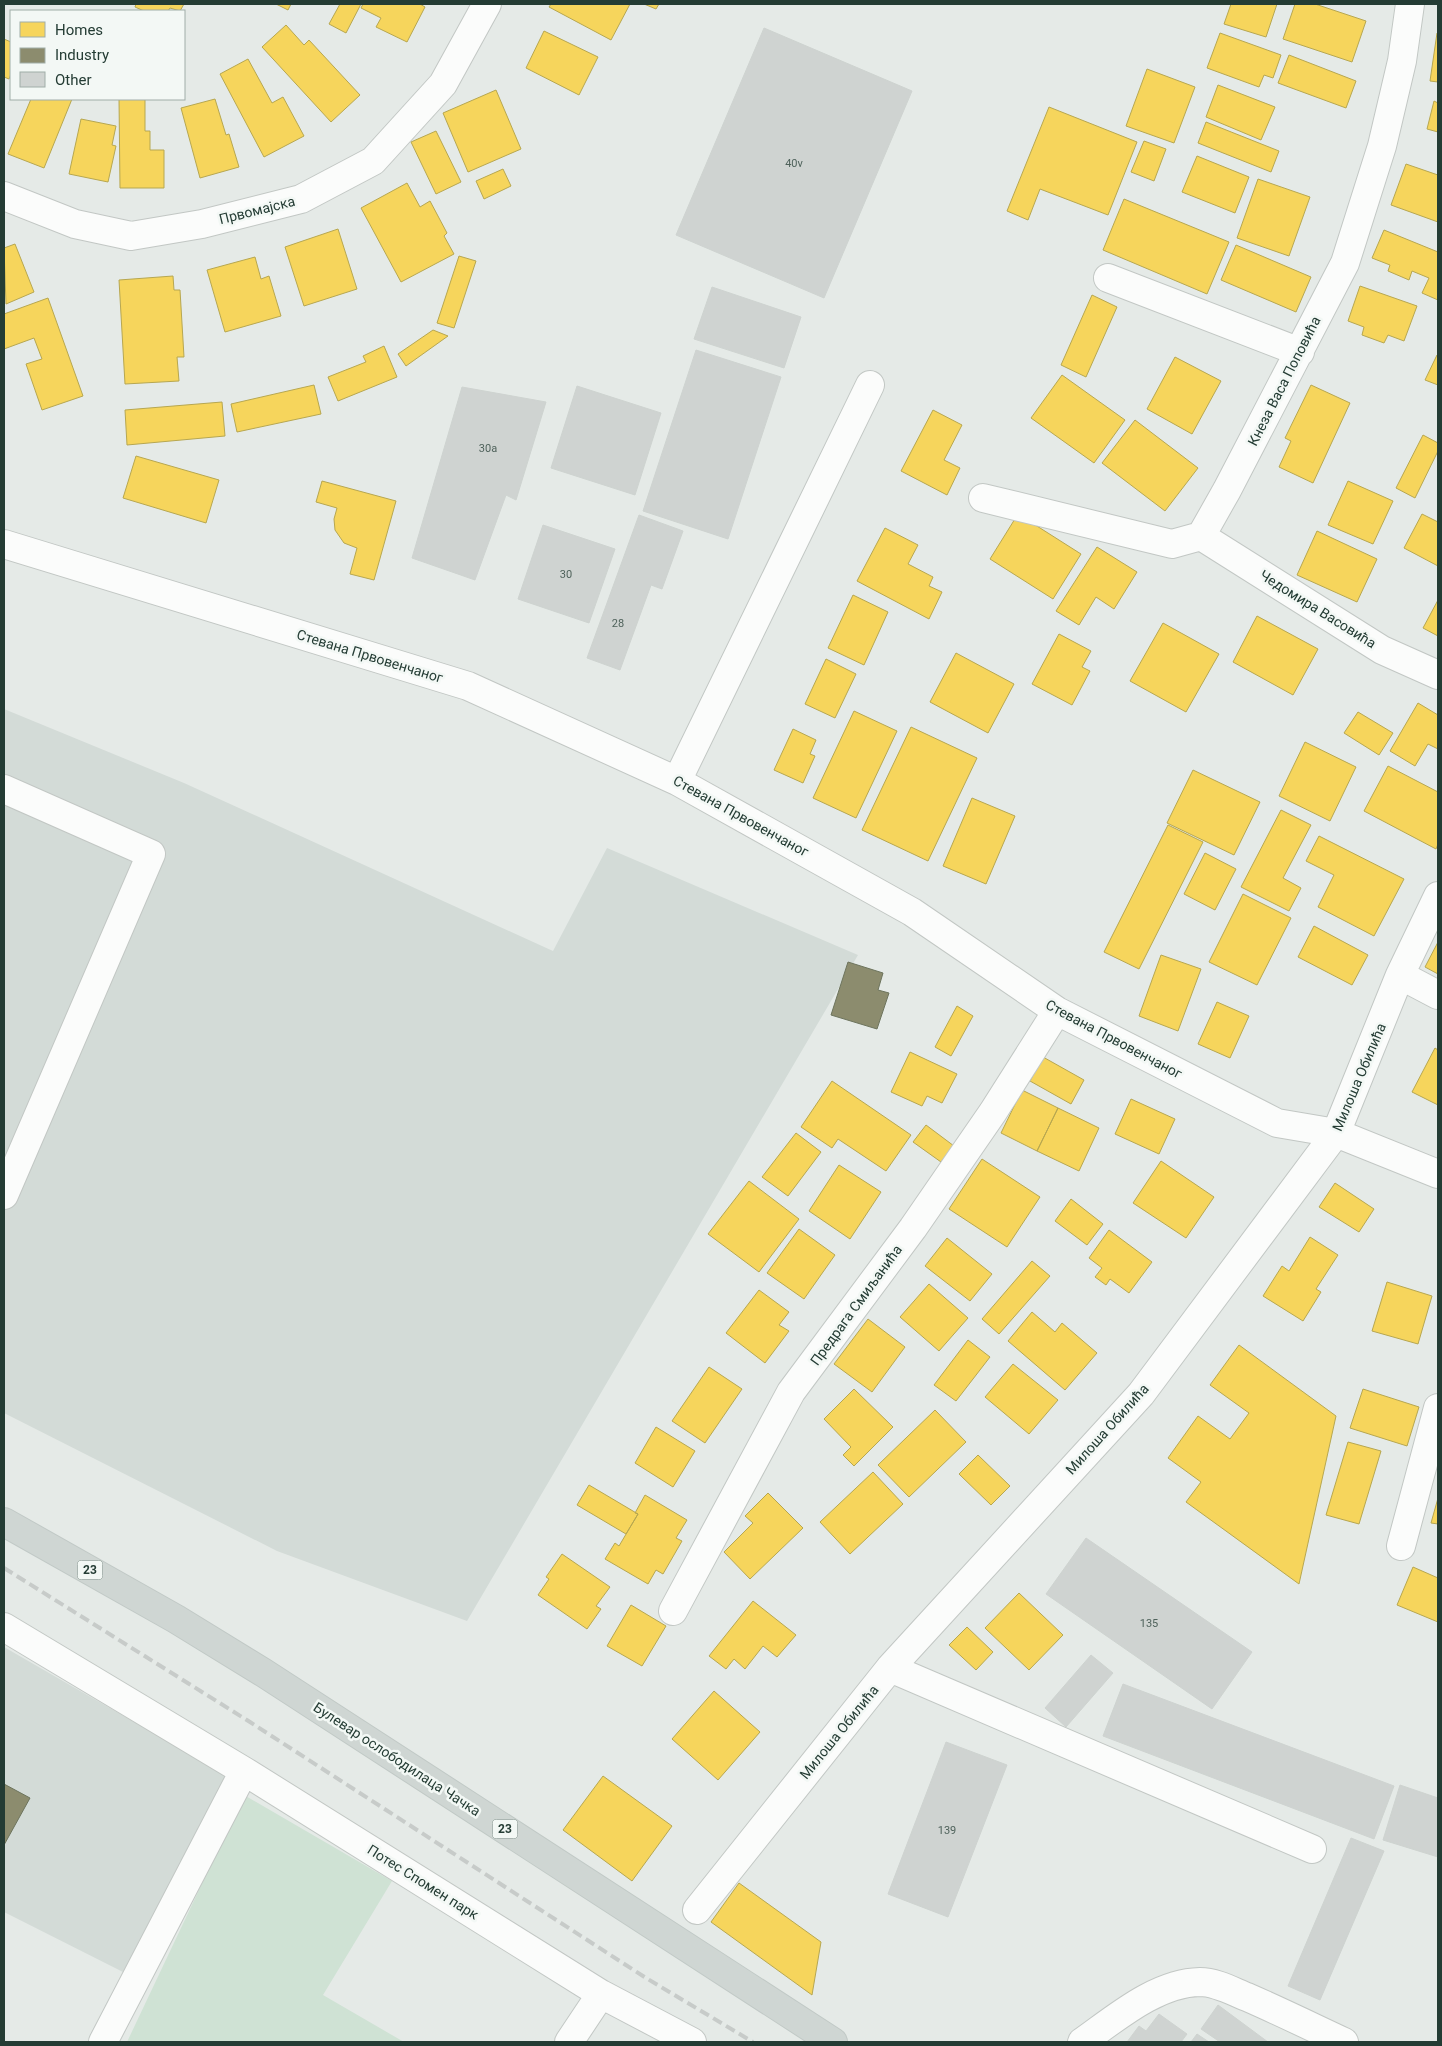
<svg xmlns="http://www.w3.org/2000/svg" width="1442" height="2046" font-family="Roboto,sans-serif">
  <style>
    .built { fill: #d3dbd7 }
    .green { fill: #cfe2d4 }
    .homes { fill: #f6d55c; stroke: #b7a750 }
    .industry { fill: #8c8c6e; stroke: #6d745d }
    .building { fill: #cfd3d1; stroke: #ced3d0 }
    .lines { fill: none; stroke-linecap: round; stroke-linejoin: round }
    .minor-casing { stroke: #c2c7c4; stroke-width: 30 }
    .major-casing { stroke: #c1c9c6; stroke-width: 30 }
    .minor { stroke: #fbfcfb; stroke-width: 28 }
    .major { stroke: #cfd6d3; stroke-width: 28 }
    .rail { stroke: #c7cbc9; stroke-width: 4; stroke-dasharray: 10 5; stroke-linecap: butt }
    .labels { text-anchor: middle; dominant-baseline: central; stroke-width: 5; stroke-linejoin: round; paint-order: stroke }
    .number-label { font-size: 11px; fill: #4f625b }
    .shield { fill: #f3f8f5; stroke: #62746e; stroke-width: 1 }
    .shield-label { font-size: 12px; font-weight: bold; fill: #243c34 }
    .street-label { font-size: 14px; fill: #243c34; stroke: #f3f8f5 }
  </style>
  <rect width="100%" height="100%" fill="#e5eae7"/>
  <path class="built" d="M 4,709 L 184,783 L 553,951 L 607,848 L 858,955 L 467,1621 L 277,1551 L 4,1413 Z
    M 4,1647 L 226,1775 L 125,1973 L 4,1912 Z"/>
  <path class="green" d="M 244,1795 L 392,1881 L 323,1995 L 404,2042 L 127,2042 Z"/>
  <path class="homes" d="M 136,4 L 184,4 L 180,11 L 170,8 L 168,11 L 144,11 L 135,7 Z
    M 276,4 L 291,4 L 288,10 Z
    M 340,4 L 361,4 L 346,33 L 329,24 Z
    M 363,4 L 420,4 L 425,7 L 407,42 L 376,27 L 381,18 L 361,8 Z
    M 551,4 L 630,4 L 611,40 L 549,7 Z
    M 644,4 L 659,4 L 656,9 Z
    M 1231,4 L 1277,4 L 1266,37 L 1224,24 Z
    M 1295,4 L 1315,4 L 1366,21 L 1352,62 L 1283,39 Z
    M 286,25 L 304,45 L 309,40 L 360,95 L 331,122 L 262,47 Z
    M 544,31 L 598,57 L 579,95 L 526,68 Z
    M 1220,33 L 1281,55 L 1273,78 L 1264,75 L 1259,87 L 1207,68 Z
    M 1437,33 L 1438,33 L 1438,82 L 1430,81 Z
    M 4,39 L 11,42 L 11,74 L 9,79 L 4,77 Z
    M 1289,55 L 1356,81 L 1346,108 L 1278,83 Z
    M 248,59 L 272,103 L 283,97 L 304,136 L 264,157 L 220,74 Z
    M 1147,69 L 1195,87 L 1174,143 L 1126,126 Z
    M 1218,85 L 1275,107 L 1261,140 L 1206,117 Z
    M 496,90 L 521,149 L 468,172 L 443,113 Z
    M 31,99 L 72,99 L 44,168 L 8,154 Z
    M 119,99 L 145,99 L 145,131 L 150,131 L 150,150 L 164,150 L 164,188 L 120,188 Z
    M 215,99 L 226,135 L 229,134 L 239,167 L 200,178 L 181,108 Z
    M 1434,101 L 1438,103 L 1438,132 L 1427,129 Z
    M 1049,107 L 1137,142 L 1108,215 L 1040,189 L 1028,220 L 1007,211 Z
    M 81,119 L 116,126 L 112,145 L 116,146 L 108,182 L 69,174 Z
    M 1206,122 L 1279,151 L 1271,172 L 1198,143 Z
    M 436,131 L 461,182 L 436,194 L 411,142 Z
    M 1144,141 L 1166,149 L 1154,181 L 1131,172 Z
    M 1197,156 L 1249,177 L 1235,213 L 1182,192 Z
    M 1406,164 L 1438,175 L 1438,222 L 1391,205 Z
    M 503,169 L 511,186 L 484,199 L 476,181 Z
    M 1258,179 L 1310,197 L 1289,256 L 1237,238 Z
    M 407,183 L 420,207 L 430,201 L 447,233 L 444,236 L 454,254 L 401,282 L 361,208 Z
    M 1124,199 L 1229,242 L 1207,294 L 1103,250 Z
    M 338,229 L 357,289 L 304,306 L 285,247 Z
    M 1384,230 L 1438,252 L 1438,300 L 1422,293 L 1429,278 L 1412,271 L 1409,280 L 1388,271 L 1390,265 L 1372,258 Z
    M 15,244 L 34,292 L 6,304 L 4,248 Z
    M 1236,245 L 1311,277 L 1296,312 L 1221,280 Z
    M 459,256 L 476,261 L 454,328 L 437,323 Z
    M 255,257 L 261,279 L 269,276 L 281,316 L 225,332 L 207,270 Z
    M 173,276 L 174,290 L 180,290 L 184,357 L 177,357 L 179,381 L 125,384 L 119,280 Z
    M 1360,286 L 1417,306 L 1404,341 L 1388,335 L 1384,343 L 1362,335 L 1364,327 L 1348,321 Z
    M 1092,295 L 1117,307 L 1086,377 L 1061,365 Z
    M 48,298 L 83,396 L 42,410 L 26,364 L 42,359 L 34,338 L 4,349 L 4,314 Z
    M 433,330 L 448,336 L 406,366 L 398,354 Z
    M 384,346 L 397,377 L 338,401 L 328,377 L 366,362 L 363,356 Z
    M 1437,355 L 1438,355 L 1438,385 L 1425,380 Z
    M 1175,357 L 1221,381 L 1192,434 L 1147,409 Z
    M 1062,375 L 1125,420 L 1094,463 L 1031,418 Z
    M 314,385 L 321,414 L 237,432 L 231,404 Z
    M 1311,385 L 1350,403 L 1313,483 L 1279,467 L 1291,441 L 1285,438 Z
    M 222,402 L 225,436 L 127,445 L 125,410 Z
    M 933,410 L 962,425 L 944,460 L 960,468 L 947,495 L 901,471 Z
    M 1135,420 L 1198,468 L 1165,511 L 1102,463 Z
    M 1423,435 L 1438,443 L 1438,451 L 1415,498 L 1396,488 Z
    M 136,456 L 219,480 L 206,523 L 123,498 Z
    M 322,481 L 396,501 L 374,580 L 350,574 L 357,548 L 344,543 L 335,530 L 334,519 L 337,508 L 316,502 Z
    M 1348,481 L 1393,501 L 1373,544 L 1328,525 Z
    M 1018,514 L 1081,554 L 1053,599 L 990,559 Z
    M 1422,514 L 1438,522 L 1438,566 L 1404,548 Z
    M 885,528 L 918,545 L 908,564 L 933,577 L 929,586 L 942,592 L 929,619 L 857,581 Z
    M 1317,531 L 1377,559 L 1357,602 L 1297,575 Z
    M 1097,547 L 1137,572 L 1114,609 L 1096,597 L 1079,625 L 1056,611 Z
    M 853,595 L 888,612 L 864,665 L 828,648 Z
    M 1438,600 L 1438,636 L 1423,628 Z
    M 1257,616 L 1318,649 L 1293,695 L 1233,662 Z
    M 1163,623 L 1219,654 L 1186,712 L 1130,681 Z
    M 1059,634 L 1091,651 L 1082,667 L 1090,671 L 1072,705 L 1032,684 Z
    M 956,653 L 1014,684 L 988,733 L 930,702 Z
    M 826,659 L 856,674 L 835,718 L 805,704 Z
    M 1418,703 L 1438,715 L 1438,749 L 1428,744 L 1415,766 L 1390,751 Z
    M 854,711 L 897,731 L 856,818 L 813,798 Z
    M 1358,712 L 1393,733 L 1379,755 L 1344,733 Z
    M 911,727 L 977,758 L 928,861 L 862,830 Z
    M 793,729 L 816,740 L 810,754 L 815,756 L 803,783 L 774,770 Z
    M 1305,742 L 1356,767 L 1330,821 L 1279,796 Z
    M 1388,766 L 1438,792 L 1438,844 L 1436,849 L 1364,811 Z
    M 1193,770 L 1260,802 L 1234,855 L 1167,823 Z
    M 972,798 L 1015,816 L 986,884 L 943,866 Z
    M 1281,810 L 1311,825 L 1283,878 L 1301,888 L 1289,911 L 1241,887 Z
    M 1168,825 L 1203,842 L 1139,969 L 1104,952 Z
    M 1319,836 L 1404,879 L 1374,936 L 1318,907 L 1334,875 L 1306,861 Z
    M 1205,853 L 1236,869 L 1215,910 L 1184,894 Z
    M 1243,894 L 1291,918 L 1257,985 L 1209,962 Z
    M 1314,926 L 1368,955 L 1352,985 L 1298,957 Z
    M 1438,942 L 1438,974 L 1425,967 Z
    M 1161,955 L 1201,969 L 1178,1031 L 1139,1016 Z
    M 1217,1002 L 1249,1016 L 1230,1058 L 1198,1044 Z
    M 957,1006 L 973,1016 L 951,1056 L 935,1047 Z
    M 1435,1048 L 1438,1050 L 1438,1105 L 1412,1092 Z
    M 910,1052 L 957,1074 L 942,1103 L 927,1096 L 922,1106 L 891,1092 Z
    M 1043,1057 L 1084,1080 L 1071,1104 L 1030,1081 Z
    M 832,1081 L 911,1135 L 886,1171 L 838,1139 L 832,1148 L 801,1127 Z
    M 1022,1090 L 1058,1108 L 1037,1151 L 1001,1133 Z
    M 1131,1099 L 1175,1119 L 1159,1154 L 1115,1134 Z
    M 1058,1108 L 1099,1128 L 1079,1171 L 1037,1151 Z
    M 926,1125 L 954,1146 L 941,1162 L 913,1142 Z
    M 796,1133 L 821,1152 L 788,1196 L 762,1177 Z
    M 982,1159 L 1040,1197 L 1007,1247 L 949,1209 Z
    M 1161,1161 L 1214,1197 L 1186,1238 L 1133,1203 Z
    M 839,1165 L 881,1192 L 850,1239 L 809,1211 Z
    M 749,1181 L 799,1219 L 759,1272 L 708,1234 Z
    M 1335,1183 L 1374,1209 L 1359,1232 L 1319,1207 Z
    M 1071,1199 L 1103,1224 L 1087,1245 L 1055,1221 Z
    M 799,1229 L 835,1255 L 804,1299 L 767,1273 Z
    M 1109,1230 L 1152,1262 L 1129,1293 L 1110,1279 L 1106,1285 L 1095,1277 L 1102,1268 L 1089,1258 Z
    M 1310,1237 L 1338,1255 L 1316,1289 L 1321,1292 L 1303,1321 L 1263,1296 L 1282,1266 L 1289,1271 Z
    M 947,1238 L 992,1274 L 970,1301 L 925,1266 Z
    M 1032,1261 L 1050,1276 L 999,1334 L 982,1319 Z
    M 1387,1282 L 1432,1296 L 1418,1344 L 1372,1331 Z
    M 929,1284 L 968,1318 L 939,1351 L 900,1317 Z
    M 759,1290 L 789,1312 L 779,1325 L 789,1331 L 765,1363 L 726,1333 Z
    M 1032,1312 L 1055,1332 L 1062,1323 L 1097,1353 L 1065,1390 L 1008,1341 Z
    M 868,1319 L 905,1347 L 872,1392 L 834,1364 Z
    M 968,1340 L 990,1357 L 956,1401 L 934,1385 Z
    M 1239,1345 L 1336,1416 L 1299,1584 L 1186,1502 L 1201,1482 L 1168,1458 L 1198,1416 L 1230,1439 L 1249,1413 L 1210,1385 Z
    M 1013,1364 L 1058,1400 L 1029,1434 L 985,1397 Z
    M 709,1367 L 742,1389 L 705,1443 L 672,1421 Z
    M 854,1389 L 893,1427 L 854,1466 L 843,1455 L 851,1447 L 824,1419 Z
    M 1363,1389 L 1419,1407 L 1407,1446 L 1350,1428 Z
    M 935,1410 L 966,1442 L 909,1497 L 878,1465 Z
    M 656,1427 L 695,1451 L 673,1487 L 635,1463 Z
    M 1348,1442 L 1381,1451 L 1359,1524 L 1326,1515 Z
    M 978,1455 L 1010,1486 L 991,1505 L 959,1474 Z
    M 873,1472 L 903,1504 L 850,1554 L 820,1522 Z
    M 589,1485 L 638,1514 L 626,1534 L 577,1505 Z
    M 768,1493 L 803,1528 L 750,1579 L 724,1552 L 753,1523 L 745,1516 Z
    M 645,1495 L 687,1520 L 676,1538 L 682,1541 L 663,1574 L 656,1570 L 648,1584 L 605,1559 L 615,1543 L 619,1546 L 638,1514 L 635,1513 Z
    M 1438,1498 L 1438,1524 L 1431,1523 Z
    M 562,1554 L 610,1587 L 596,1606 L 601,1609 L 587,1629 L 538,1595 L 549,1579 L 546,1577 Z
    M 1413,1567 L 1438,1578 L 1438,1622 L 1397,1605 Z
    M 1019,1593 L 1063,1635 L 1029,1670 L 985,1628 Z
    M 753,1601 L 796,1635 L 777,1657 L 763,1646 L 745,1669 L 734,1659 L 726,1669 L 709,1656 Z
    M 631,1605 L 666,1626 L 642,1666 L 607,1646 Z
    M 967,1627 L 993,1652 L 976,1670 L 949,1645 Z
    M 714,1691 L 760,1732 L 718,1780 L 672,1739 Z
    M 603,1776 L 672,1826 L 632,1881 L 563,1830 Z
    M 739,1883 L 821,1942 L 812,1995 L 711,1922 Z"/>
  <path class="industry" d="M 848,962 L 883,973 L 878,990 L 889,993 L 877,1029 L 831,1015 Z
    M 4,1784 L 30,1798 L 4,1845 Z"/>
  <path class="building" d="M 764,28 L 912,91 L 824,298 L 676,235 Z
    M 712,287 L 801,317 L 784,368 L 694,339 Z
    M 696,350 L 781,377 L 728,539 L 643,511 Z
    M 577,386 L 661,413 L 635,495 L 551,468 Z
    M 462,387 L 546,402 L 516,500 L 506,495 L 475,580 L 412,558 Z
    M 639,515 L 683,531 L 662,589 L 651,585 L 620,670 L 587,658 Z
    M 543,525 L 615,549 L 589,623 L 518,599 Z
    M 1086,1538 L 1252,1652 L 1212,1709 L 1046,1594 Z
    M 1091,1655 L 1113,1673 L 1066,1727 L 1045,1708 Z
    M 1123,1684 L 1394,1786 L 1374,1839 L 1103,1736 Z
    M 946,1742 L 1007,1765 L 948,1917 L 888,1894 Z
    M 1400,1785 L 1438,1798 L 1438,1857 L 1383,1840 Z
    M 1351,1838 L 1384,1851 L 1320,2000 L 1288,1986 Z
    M 1218,2005 L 1268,2042 L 1220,2042 L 1201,2029 Z
    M 1159,2014 L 1187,2034 L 1181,2042 L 1127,2042 L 1139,2026 L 1146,2031 Z
    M 1197,2034 L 1209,2042 L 1191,2042 Z"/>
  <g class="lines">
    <g class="minor-casing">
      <path id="minor" d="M 4,196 L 75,224 L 131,236 L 202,224 L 301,199 L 373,161 L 443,84 L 487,4
        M 1108,278 L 1300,352
        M 983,498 L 1172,544 L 1201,536 L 1227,490 L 1345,263 L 1382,146 L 1402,61 L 1410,4
        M 1201,536 L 1382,650 L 1438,675
        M 4,544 L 468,686 L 677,781 L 912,912 L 1057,1011 L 1277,1123 L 1336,1133 L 1438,1174
        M 677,781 L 870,385
        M 4,789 L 151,854 L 4,1195
        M 1400,975 L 1438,995
        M 1401,1546 L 1438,1408
        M 673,1611 L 791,1392 L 913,1228 L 993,1112 L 1057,1011
        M 4,1627 L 244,1771 L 601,1994 L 692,2042
        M 890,1668 L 1312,1849
        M 697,1910 L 890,1668 L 1141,1394 L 1336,1133 L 1400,975 L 1438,896
        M 103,2042 L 244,1771
        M 569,2042 L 601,1994
        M 1082,2042 C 1116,2018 1156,1983 1200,1982 C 1216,1982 1232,1991 1247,1997 C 1279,2011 1312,2027 1344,2042"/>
    </g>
    <g class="major-casing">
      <path id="major" d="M 4,1522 L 176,1619 L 264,1673 L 833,2042"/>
    </g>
    <use href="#minor" class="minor"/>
    <use href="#major" class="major"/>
    <path class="rail" d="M 4,1568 L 250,1722 L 646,1978 L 753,2042"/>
  </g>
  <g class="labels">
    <g class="number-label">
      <text x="794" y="163">40v</text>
      <text x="488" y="448">30a</text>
      <text x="566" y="574">30</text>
      <text x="618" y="623">28</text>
      <text x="1149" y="1623">135</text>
      <text x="947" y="1830">139</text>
    </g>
    <g class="shield">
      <rect x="77.5" y="1560.5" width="25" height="19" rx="4"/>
      <rect x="492.5" y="1819.5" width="25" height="19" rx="4"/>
    </g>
    <g class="shield-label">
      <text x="90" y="1570">23</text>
      <text x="505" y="1829">23</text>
    </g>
    <g class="street-label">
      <text transform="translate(257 210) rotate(-14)">Првомајска</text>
      <text transform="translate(1284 381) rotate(-63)">Кнеза Васа Поповића</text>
      <text transform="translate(1318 609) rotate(32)">Чедомира Васовића</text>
      <text transform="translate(370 656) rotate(17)">Стевана Првовенчаног</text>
      <text transform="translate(741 816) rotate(29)">Стевана Првовенчаног</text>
      <text transform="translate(1114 1039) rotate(28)">Стевана Првовенчаног</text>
      <text transform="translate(1359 1077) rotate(-67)">Милоша Обилића</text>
      <text transform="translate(856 1305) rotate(-54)">Предрага Смиљанића</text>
      <text transform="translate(1107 1429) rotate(-48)">Милоша Обилића</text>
      <text transform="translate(839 1732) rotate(-51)">Милоша Обилића</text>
      <text transform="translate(397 1759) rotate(33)">Булевар ослободилаца Чачка</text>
      <text transform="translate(423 1882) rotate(32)">Потес Спомен парк</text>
    </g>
  </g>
  <rect width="1442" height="2046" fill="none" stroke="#243c34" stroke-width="10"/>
  <rect x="10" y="10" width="175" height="90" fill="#f3f8f5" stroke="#a0ada8"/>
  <rect x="20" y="22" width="25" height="15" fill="#f6d55c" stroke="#a0ada8"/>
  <text x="55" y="35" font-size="15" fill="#243c34">Homes</text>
  <rect x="20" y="48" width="25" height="15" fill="#8c8c6e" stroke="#a0ada8"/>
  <text x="55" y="60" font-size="15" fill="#243c34">Industry</text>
  <rect x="20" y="72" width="25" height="15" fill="#cfd3d1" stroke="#a0ada8"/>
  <text x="55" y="85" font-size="15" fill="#243c34">Other</text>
</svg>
